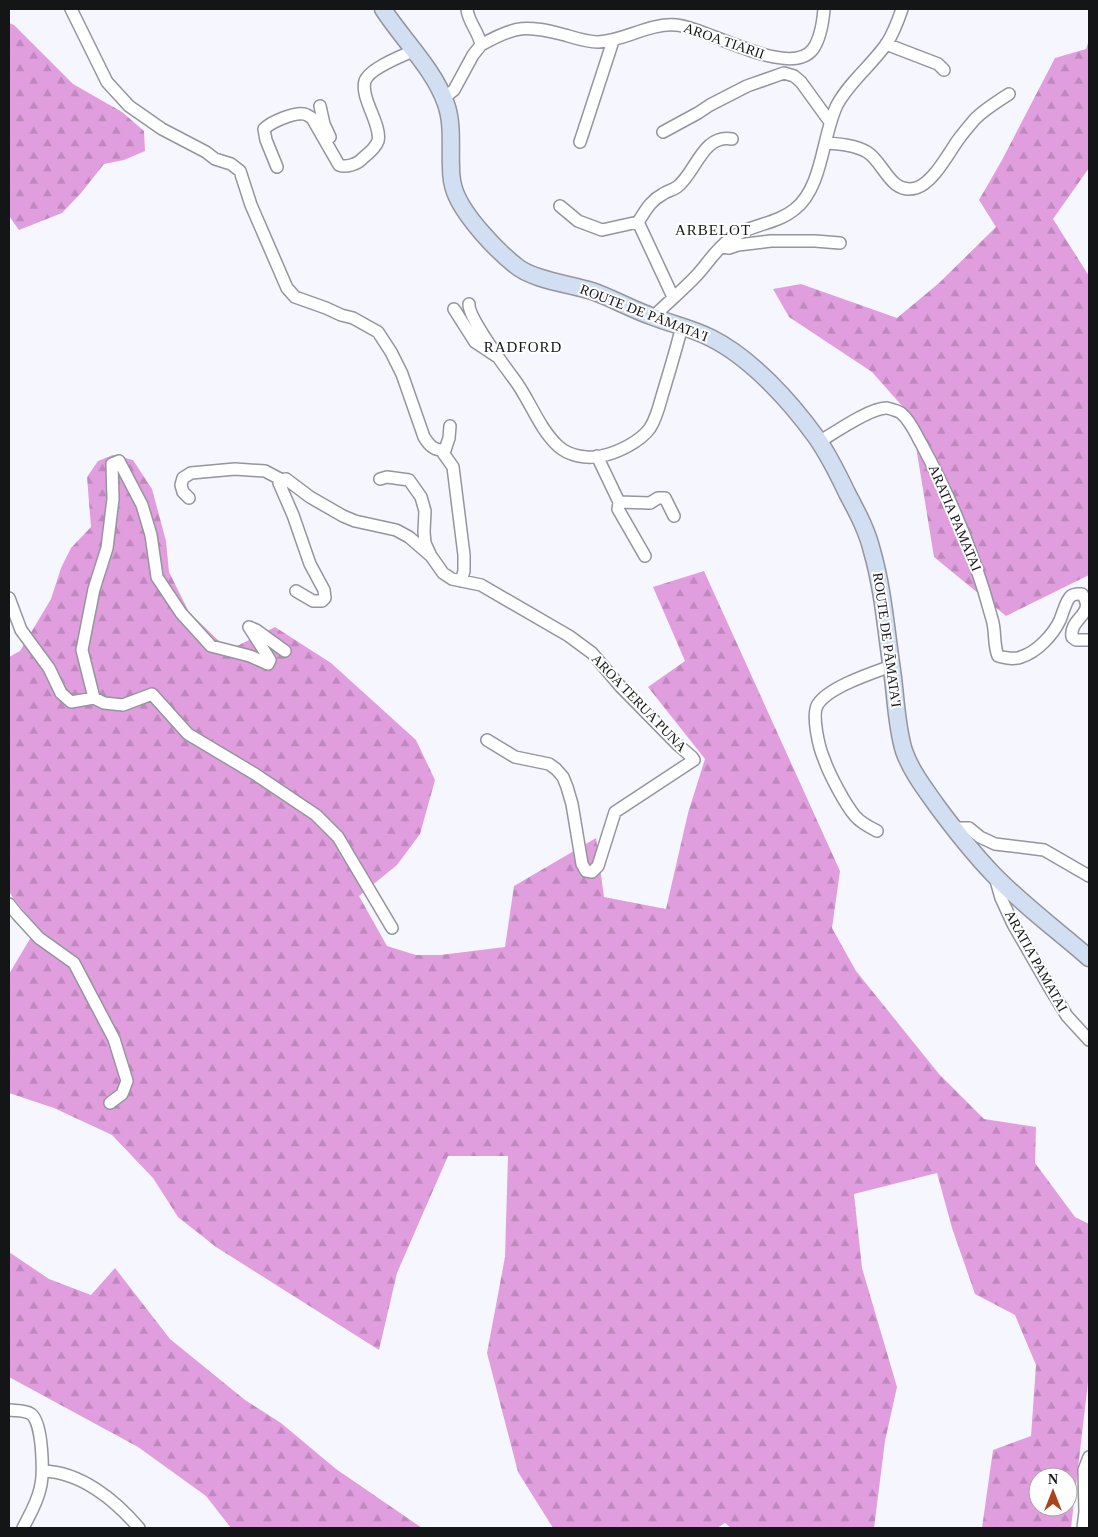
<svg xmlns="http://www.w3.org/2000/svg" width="1098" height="1537" font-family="Georgia,serif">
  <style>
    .forest { fill: url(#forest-firs); fill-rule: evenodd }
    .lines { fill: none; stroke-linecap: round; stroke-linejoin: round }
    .minor-casing { stroke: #94959d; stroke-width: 14 }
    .secondary-casing { stroke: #94959d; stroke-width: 19 }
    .minor { stroke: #fff; stroke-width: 11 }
    .secondary { stroke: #d2dff2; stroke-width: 16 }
    .labels { text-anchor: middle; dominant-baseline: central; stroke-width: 4; stroke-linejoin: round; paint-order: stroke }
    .street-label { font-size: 14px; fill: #141517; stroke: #fff }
    .neighbourhood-label { font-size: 15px; letter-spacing: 1px; fill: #141517; stroke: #fff }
  </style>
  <defs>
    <pattern id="forest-firs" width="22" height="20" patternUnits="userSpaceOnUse" patternTransform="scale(1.25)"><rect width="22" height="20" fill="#e19ede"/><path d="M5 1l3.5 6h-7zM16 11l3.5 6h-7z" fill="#c087be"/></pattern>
  </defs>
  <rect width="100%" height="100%" fill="#f6f7fe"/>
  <path class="forest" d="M 9,23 L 14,25 L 73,84 L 122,112 L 144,131 L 145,151 L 124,160 L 104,164 L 81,193 L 62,213 L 19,230 L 9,216 Z
    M 1089,40 L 1089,168 L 1053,219 L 1089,276 L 1089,575 L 1006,616 L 934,557 L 911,416 L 872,372 L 789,317 L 773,289 L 801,284 L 897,318 L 939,283 L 996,227 L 979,200 L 1002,160 L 1055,58 L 1086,49 Z
    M 113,455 L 133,460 L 152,489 L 166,541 L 169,572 L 189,612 L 219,641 L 231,649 L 275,627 L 331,663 L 416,740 L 435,780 L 420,834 L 397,865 L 359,896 L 387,946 L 416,955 L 440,955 L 505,947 L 514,886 L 596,838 L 604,897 L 666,909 L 688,813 L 705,759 L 648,687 L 685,661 L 653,587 L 704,571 L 840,871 L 832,928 L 856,971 L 939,1074 L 984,1119 L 1036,1127 L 1035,1163 L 1075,1217 L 1089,1224 L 1089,1374 L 1071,1528 L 982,1528 L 993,1450 L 1031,1436 L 1036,1365 L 1015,1315 L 975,1294 L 952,1228 L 937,1173 L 854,1194 L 862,1268 L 897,1387 L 885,1441 L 874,1528 L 731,1528 L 725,1523 L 717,1528 L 553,1528 L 518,1472 L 487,1353 L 505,1257 L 508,1156 L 448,1156 L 397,1273 L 379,1350 L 216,1247 L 178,1217 L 153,1178 L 112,1135 L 54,1108 L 9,1093 L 9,974 L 37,927 L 13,898 L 9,891 L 9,657 L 20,651 L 51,599 L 61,568 L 71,548 L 91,527 L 87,477 L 98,461 ZM 1038,1477 L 1068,1477 L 1068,1507 L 1038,1507 Z
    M 9,1252 L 49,1279 L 91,1295 L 115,1268 L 170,1339 L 245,1400 L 281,1423 L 336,1469 L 422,1528 L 231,1528 L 206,1496 L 138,1447 L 9,1377 Z"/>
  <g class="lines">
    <g class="minor-casing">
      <path id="minor" d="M 71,9 L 107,82 L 129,106 L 162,129 L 206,152 L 215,159 L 231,164 L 240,171 L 251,205 L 287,288 L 295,297 L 326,308 L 341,315 L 353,318 L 378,332 L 391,352 L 402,374 L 424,437 C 429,445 434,451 445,450 L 449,438 L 450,426
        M 886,44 L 938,64 L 944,70
        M 481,45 C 516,25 526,25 565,35 C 575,38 587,42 598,42 C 625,41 648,23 676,25 C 706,27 790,80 813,49 C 820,39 823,21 824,9
        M 442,93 L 449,94 L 454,90 L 473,55 L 481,45 C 479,32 468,22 467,9
        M 320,106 L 324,124 L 330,137
        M 663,132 L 698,113 L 710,105 L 747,86 L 784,73 L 794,76 L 801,82 L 830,122
        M 580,142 L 612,44 L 611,40
        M 826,143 C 839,144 855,145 867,152 C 884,162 890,195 916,188 C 933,183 948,154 958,140 C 963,133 969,126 975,119 C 985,109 997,102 1009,94
        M 277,167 L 266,140 L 264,129 C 271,122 294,112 304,114 C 306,114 310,117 312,118 L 339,165 C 346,168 358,164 363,158 C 368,154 376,147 378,141 C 382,125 360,98 365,81 C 369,69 401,56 413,51
        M 560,206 L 578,221 L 602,230 L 638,222 C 646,210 650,201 663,194 C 667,191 673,190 677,187 C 696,173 702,134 732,139
        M 638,222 L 673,297
        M 721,247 L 729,248 L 738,245 L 771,241 L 815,241 L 840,243
        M 469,304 C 468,317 505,367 514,379 C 530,400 538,427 558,446 C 569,456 586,459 601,456 C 617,453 640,442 650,428 C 656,419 659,407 662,396 C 669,373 676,350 682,326
        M 454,309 L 475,342 L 496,356
        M 653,317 C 667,303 683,290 697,275 C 708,263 716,249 730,239 C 749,224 776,225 795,209 C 823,187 822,136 837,105 C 849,82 872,65 887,43 C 894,32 898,21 902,9
        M 819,442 C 834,433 871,407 887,408 C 891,409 898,411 901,413 C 911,421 916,435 922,445 C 952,500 976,559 992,619 C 996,631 993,644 998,656 C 1006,658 1014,660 1021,657 C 1037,652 1053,635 1060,620 C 1063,613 1066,600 1071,596 C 1075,593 1078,594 1082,594 C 1097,614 1069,618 1072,637 L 1076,640 L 1089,640
        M 441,450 L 453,467 L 464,555 L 464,571 L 461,581
        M 597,456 L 619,502 L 650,503 L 658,498 L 665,498 L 674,516
        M 380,479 L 387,477 L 409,480 L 421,497 L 425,511 L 424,532 L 425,543 L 430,554
        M 189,498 L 183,492 L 181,485 L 183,478 L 191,473 L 235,469 L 265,471 L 282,480
        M 619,502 L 618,509 L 645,556
        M 296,591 L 313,601 L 322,601 L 325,598 L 324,590 L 310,564 L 293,515 L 279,483 L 281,480 L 286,479 L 310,497 L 343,516 L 355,521 L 396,530 L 409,537 L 431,556 L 443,573 L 452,579 L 481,585 L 569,636 L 592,653 L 620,686 L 678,745 L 692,757 L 694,760 L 615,812 L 598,866 L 592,872 L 586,871 L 582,864 L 572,804 L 567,787 L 563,777 L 556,769 L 549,764 L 515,757 L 487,740
        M 9,598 L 21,630 L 49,668 L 61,693 L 71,702 L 94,698 L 104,703 L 123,705 L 152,694 L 188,734 L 255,774 L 316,815 L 338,837 L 392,928
        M 94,698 L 82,650 L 94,589 L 107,548 L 113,499 L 112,464 L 119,461 L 142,505 L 151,535 L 157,577 L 181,613 L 211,646 L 250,656 L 268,664 L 270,660 L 249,627 L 256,630 L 285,651
        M 954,828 L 969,828 L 980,837 L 995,844 L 1044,850 L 1089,876
        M 877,831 C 869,827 861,823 855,816 C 845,804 829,774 824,759 C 819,748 811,714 818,704 C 829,687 872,673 891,666
        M 995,877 L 1001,898 L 1013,924 L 1048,985 L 1067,1016 L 1089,1040
        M 9,904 L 17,914 L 39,938 L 74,963 L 114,1039 L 127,1081 L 122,1094 L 110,1103
        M 9,1410 C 16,1411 25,1410 31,1414 C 43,1423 44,1475 40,1489 C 37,1503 29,1516 23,1528
        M 43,1471 C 81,1472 115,1500 139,1528
        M 1083,1528 L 1085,1512 L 1084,1470 L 1089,1457"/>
    </g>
    <g class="secondary-casing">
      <path id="secondary" d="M 383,9 C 403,40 434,69 446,104 C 453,123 450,147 451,167 C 451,175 452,184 455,192 C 464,216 495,249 515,265 C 532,280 570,284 592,291 C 612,298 631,309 651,316 C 671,324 691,328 711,338 C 751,358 790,401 816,437 C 828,454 838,474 847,493 C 857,512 867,530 872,551 C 883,589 886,630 892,670 C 896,697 896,725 904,751 C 911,771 925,789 937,806 C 954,829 973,853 993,874 C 1023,905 1057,930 1089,958"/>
    </g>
    <use href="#minor" class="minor"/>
    <use href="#secondary" class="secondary"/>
  </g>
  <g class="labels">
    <g class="street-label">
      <text transform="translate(724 41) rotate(19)">AROA TIARII</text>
      <text transform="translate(644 313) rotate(21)">ROUTE DE PĀMATA'I</text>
      <text transform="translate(955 518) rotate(67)">ARATIA PAMATAI</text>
      <text transform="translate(887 640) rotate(82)">ROUTE DE PĀMATA'I</text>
      <text transform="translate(639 703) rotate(46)">AROA TERUA PUNA</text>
      <text transform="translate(1036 961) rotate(61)">ARATIA PAMATAI</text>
    </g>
    <g class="neighbourhood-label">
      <text x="713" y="230">ARBELOT</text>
      <text x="523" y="347">RADFORD</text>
    </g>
  </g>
  <rect width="1098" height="1537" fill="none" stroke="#141517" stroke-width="20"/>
  <g transform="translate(1053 1492)"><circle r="24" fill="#ffffff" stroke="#a1a1a2"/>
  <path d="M0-4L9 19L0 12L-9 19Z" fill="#aa441c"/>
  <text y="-8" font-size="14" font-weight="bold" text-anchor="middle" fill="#141517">N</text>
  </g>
</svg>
